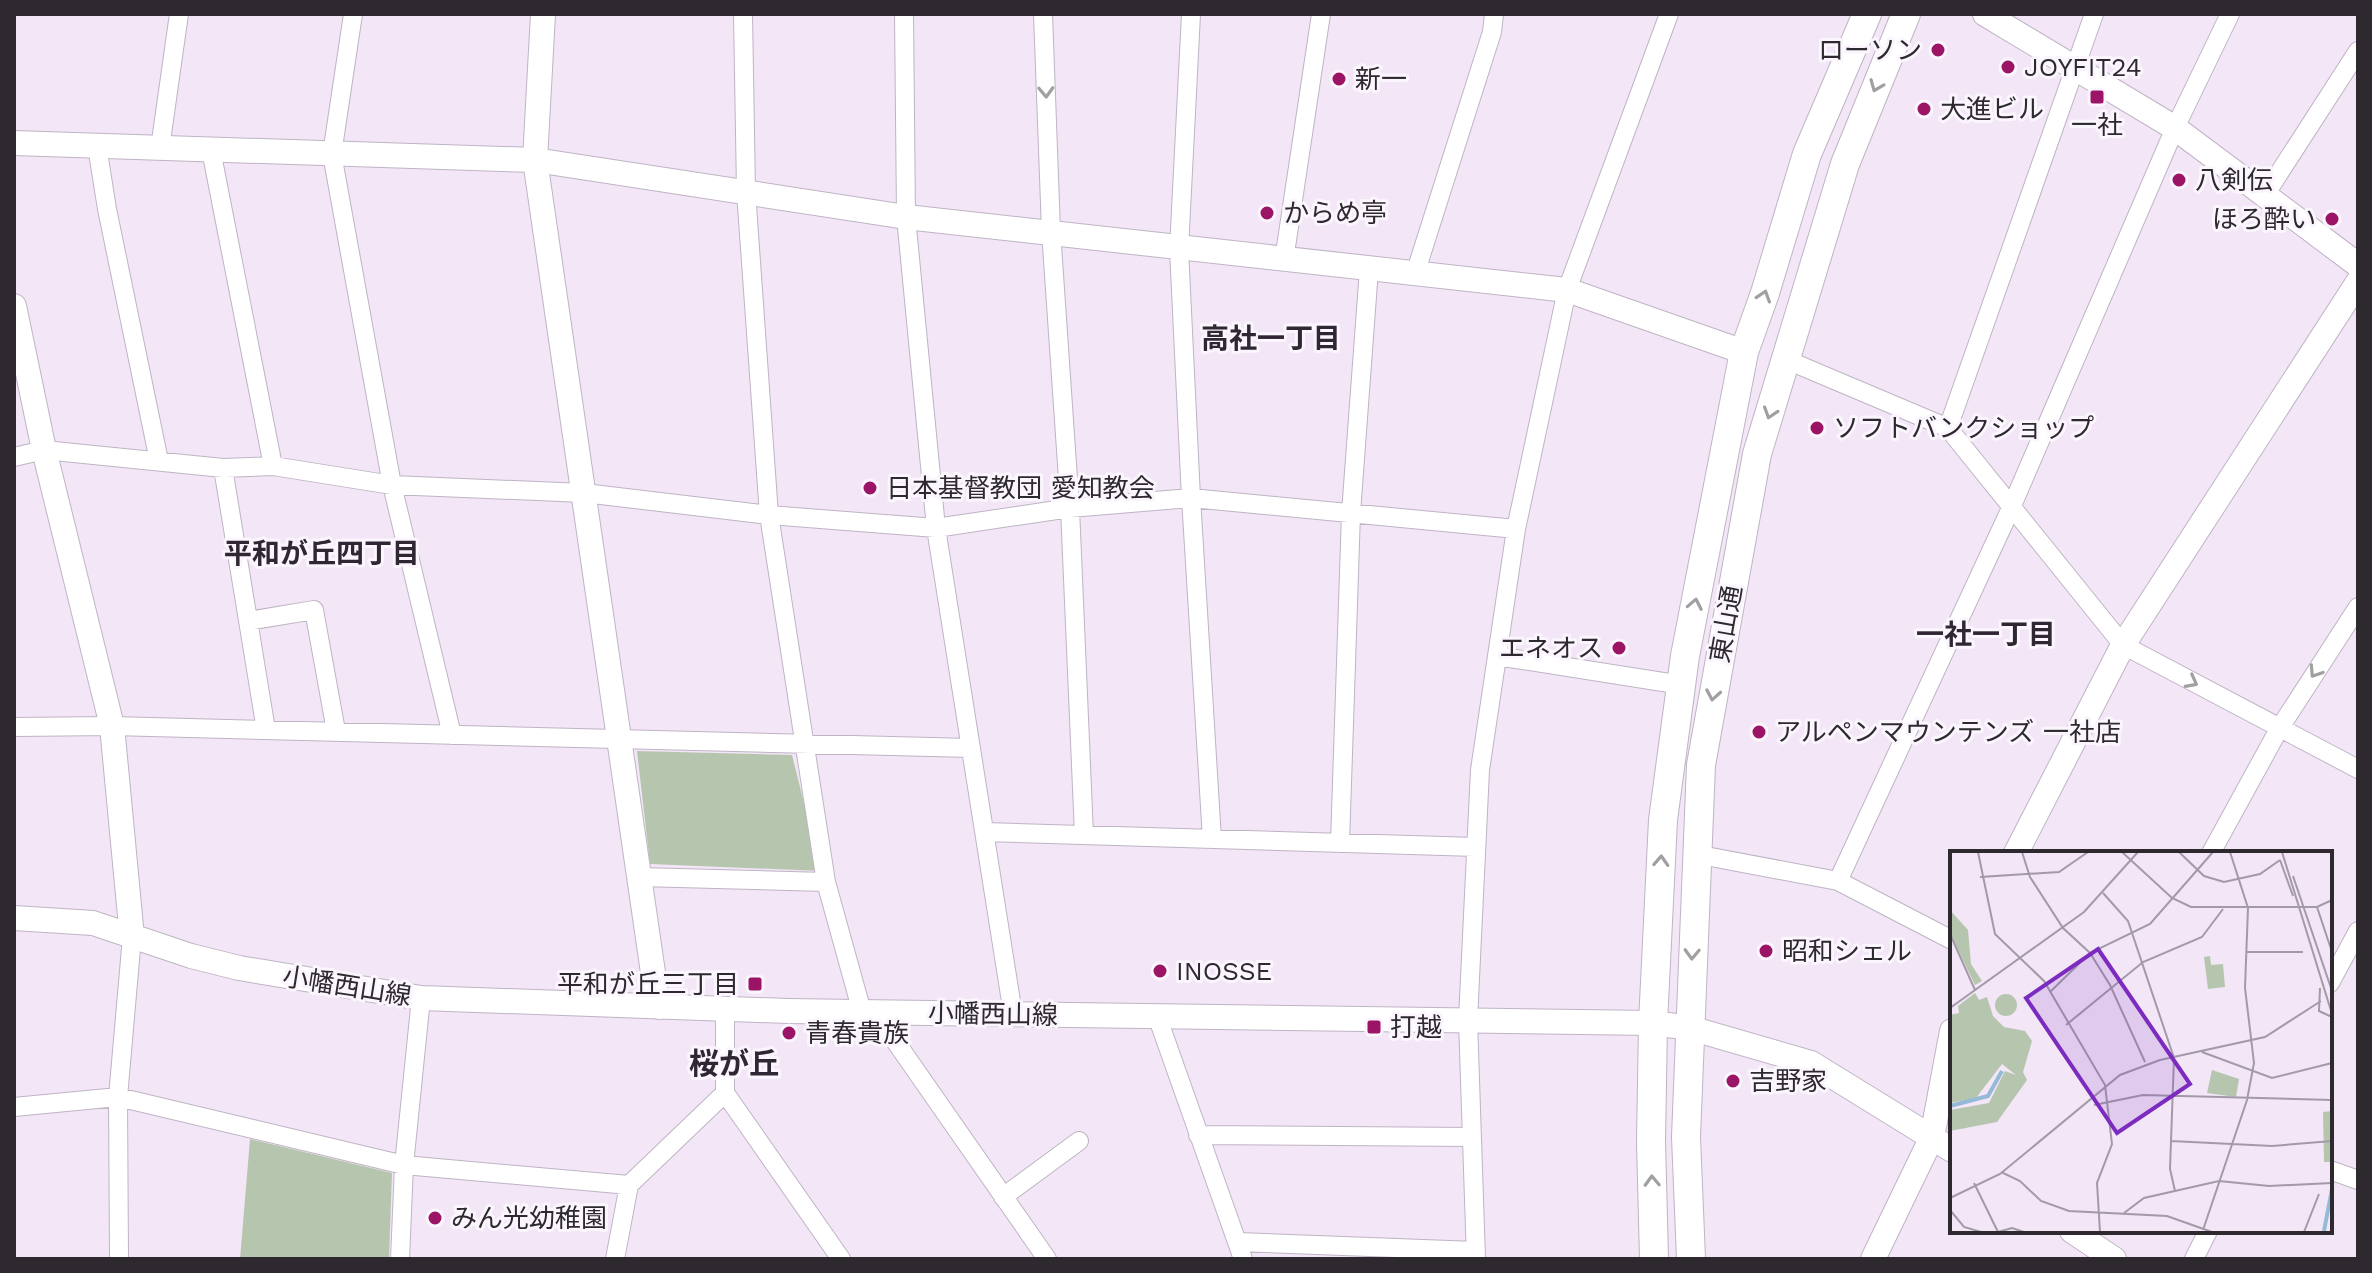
<svg xmlns="http://www.w3.org/2000/svg" width="2372" height="1273" font-family="'Work Sans','Noto Sans JP',sans-serif">
  <style>
    .green { fill: #b6c6ae }
    .lines { fill: none; stroke-linecap: round; stroke-linejoin: round }
    .street-casing { stroke: #bfb4c4; stroke-width: 20 }
    .secondary-casing { stroke: #bfb4c4; stroke-width: 26 }
    .primary-casing { stroke: #bfb4c4; stroke-width: 30 }
    .street { stroke: #fff; stroke-width: 18 }
    .secondary { stroke: #fff; stroke-width: 24 }
    .primary { stroke: #fff; stroke-width: 28 }
    .oneway { stroke: #a09fa1 }
    .poi-dot { fill: #9b1466; stroke: #fbf6fd; stroke-width: 3 }
    .labels { text-anchor: middle; dominant-baseline: central; stroke-width: 6; stroke-linejoin: round; paint-order: stroke }
    .poi-label { font-size: 26px; fill: #2d292f; stroke: #fbf6fd; text-anchor: start }
    .street-label { font-size: 26px; fill: #2d292f; stroke: #fbf6fd }
    .neighbourhood-label { font-size: 28px; font-weight: bold; fill: #2f2733; stroke: #fbf6fd }
    .quarter-label { font-size: 30px; font-weight: bold; fill: #2f2733; stroke: #fbf6fd }
    .inset-river { fill: none; stroke: #95bad7; stroke-width: 4 }
    .inset-road { fill: none; stroke: #a39aa7; stroke-width: 2 }
    .view { fill: #7b2cbf; fill-opacity: 0.15; stroke: #7b2cbf; stroke-width: 4 }
    .inset-edge { fill: none; stroke: #2d292f; stroke-width: 4 }
  </style>
  <rect width="100%" height="100%" fill="#f2e6f7"/>
  <path class="green" d="M 637,751 L 792,755 L 821,871 L 650,864 Z
    M 250,1139 L 392,1173 L 389,1259 L 240,1259 Z"/>
  <g class="lines">
    <g class="street-casing">
      <path id="street" d="M 353,14 L 332,154 L 392,485 L 452,735
        M 743,14 L 746,192 L 769,515 L 826,882 L 862,1012
        M 904,14 L 906,217 L 936,528 L 1013,1014
        M 1043,14 L 1051,231 L 1070,508 L 1084,835
        M 1191,14 L 1179,249 L 1191,498 L 1212,839
        M 2094,14 L 1948,428 L 2123,645 L 2358,769
        M 97,146 L 107,209 L 159,461
        M 160,148 L 179,14
        M 211,150 L 273,466
        M 2265,195 L 2358,51
        M 1284,260 L 1321,14
        M 1415,274 L 1492,32 L 1494,14
        M 1787,360 L 1948,428
        M 14,457 L 44,450 L 223,468 L 273,466 L 392,485 L 584,493 L 769,515 L 936,528 L 1070,508 L 1191,498 L 1516,529
        M 223,468 L 266,730
        M 248,621 L 314,610 L 336,731
        M 1497,656 L 1682,685
        M 14,727 L 112,726 L 971,748
        M 985,832 L 1476,847
        M 1340,843 L 1351,513 L 1369,269
        M 2211,853 L 2279,729 L 2358,607
        M 1695,854 L 1838,881 L 1952,940
        M 639,877 L 826,882
        M 1838,881 L 2011,508 L 2175,128 L 2230,14
        M 2330,983 L 2358,931
        M 875,1012 L 1047,1259
        M 1157,1016 L 1243,1259
        M 725,1093 L 841,1259
        M 14,1107 L 118,1097 L 404,1165 L 629,1185 L 725,1093 L 725,1009
        M 1198,1135 L 1472,1137
        M 2330,1170 L 2358,1180
        M 1003,1197 L 1079,1141
        M 1237,1242 L 1476,1251
        M 119,1259 L 118,1097 L 132,937
        M 400,1259 L 404,1165 L 421,998
        M 615,1259 L 629,1185
        M 1476,1259 L 1468,1020 L 1480,770 L 1516,529 L 1567,290 L 1669,14
        M 2194,1259 L 2208,1231"/>
    </g>
    <g class="secondary-casing">
      <path id="secondary" d="M 543,14 L 535,160 L 658,1007
        M 1985,14 L 2175,128 L 2358,265
        M 14,143 L 535,160 L 906,217 L 1567,290 L 1744,352
        M 14,306 L 44,450 L 112,726 L 132,937
        M 2016,853 L 2123,645 L 2358,282
        M 14,918 L 93,923 L 191,956 L 239,968 L 421,998 L 788,1011 L 1653,1023 L 1690,1028 L 1811,1063 L 1952,1150
        M 2072,1231 L 2114,1259
        M 1873,1259 L 1932,1137 L 1952,1031"/>
    </g>
    <g class="primary-casing">
      <path id="primary" d="M 1654,1259 L 1651,1142 L 1653,1023 L 1663,820 L 1685,656 L 1744,352 L 1765,293 L 1807,154 L 1867,14
        M 1691,1259 L 1686,1137 L 1701,765 L 1757,454 L 1845,164 L 1906,14"/>
    </g>
    <use href="#street" class="street"/>
    <use href="#secondary" class="secondary"/>
    <use href="#primary" class="primary"/>
  </g>
  <defs><path id="oneway-chevron" d="M-2-3.5L2.5 0L-2 3.5" fill="none" stroke-width="1.6" stroke-linecap="round" stroke-linejoin="round" transform="scale(2)"/></defs>
  <g class="oneway">
    <use href="#oneway-chevron" transform="translate(1876 86) rotate(112)"/>
    <use href="#oneway-chevron" transform="translate(1046 92) rotate(88)"/>
    <use href="#oneway-chevron" transform="translate(1764 296) rotate(-72)"/>
    <use href="#oneway-chevron" transform="translate(1770 413) rotate(108)"/>
    <use href="#oneway-chevron" transform="translate(1695 604) rotate(-79)"/>
    <use href="#oneway-chevron" transform="translate(2315 672) rotate(123)"/>
    <use href="#oneway-chevron" transform="translate(2192 682) rotate(28)"/>
    <use href="#oneway-chevron" transform="translate(1713 695) rotate(100)"/>
    <use href="#oneway-chevron" transform="translate(1661 861) rotate(-87)"/>
    <use href="#oneway-chevron" transform="translate(1692 954) rotate(92)"/>
    <use href="#oneway-chevron" transform="translate(1652 1181) rotate(-92)"/>
  </g>
  <g class="poi-dot">
    <circle cx="1938" cy="50" r="8"/>
    <circle cx="2008" cy="67" r="8"/>
    <circle cx="1339" cy="79" r="8"/>
    <rect x="2089" y="89" width="16" height="16" rx="4"/>
    <circle cx="1924" cy="109" r="8"/>
    <circle cx="2179" cy="180" r="8"/>
    <circle cx="1267" cy="213" r="8"/>
    <circle cx="2332" cy="219" r="8"/>
    <circle cx="1817" cy="428" r="8"/>
    <circle cx="870" cy="488" r="8"/>
    <circle cx="1619" cy="648" r="8"/>
    <circle cx="1759" cy="732" r="8"/>
    <circle cx="1766" cy="951" r="8"/>
    <circle cx="1160" cy="971" r="8"/>
    <rect x="747" y="976" width="16" height="16" rx="4"/>
    <rect x="1366" y="1019" width="16" height="16" rx="4"/>
    <circle cx="789" cy="1033" r="8"/>
    <circle cx="1733" cy="1081" r="8"/>
    <circle cx="435" cy="1218" r="8"/>
  </g>
  <g class="labels">
    <g class="poi-label">
      <text x="1922" y="50" text-anchor="end">ローソン</text>
      <text x="2024" y="67">JOYFIT24</text>
      <text x="1355" y="79">新一</text>
      <text x="1940" y="109">大進ビル</text>
      <text x="2097" y="125" text-anchor="middle">一社</text>
      <text x="2195" y="180">八剣伝</text>
      <text x="1283" y="213">からめ亭</text>
      <text x="2316" y="219" text-anchor="end">ほろ酔い</text>
      <text x="1833" y="428">ソフトバンクショップ</text>
      <text x="886" y="488">日本基督教団 愛知教会</text>
      <text x="1603" y="648" text-anchor="end">エネオス</text>
      <text x="1775" y="732">アルペンマウンテンズ 一社店</text>
      <text x="1782" y="951">昭和シェル</text>
      <text x="1176" y="971">INOSSE</text>
      <text x="739" y="984" text-anchor="end">平和が丘三丁目</text>
      <text x="1390" y="1027">打越</text>
      <text x="805" y="1033">青春貴族</text>
      <text x="1749" y="1081">吉野家</text>
      <text x="451" y="1218">みん光幼稚園</text>
    </g>
    <g class="street-label">
      <text transform="translate(1726 624) rotate(-80)">東山通</text>
      <text transform="translate(347 986) rotate(9)">小幡西山線</text>
      <text transform="translate(993 1014) rotate(1)">小幡西山線</text>
    </g>
    <g class="neighbourhood-label">
      <text x="1271" y="338">高社一丁目</text>
      <text x="322" y="553">平和が丘四丁目</text>
      <text x="1986" y="634">一社一丁目</text>
    </g>
    <g class="quarter-label">
      <text x="734" y="1063">桜が丘</text>
    </g>
  </g>
  <g transform="translate(1950 851)">
    <rect width="382" height="382" fill="#f2e6f7"/>
    <path d="M 0,59 L 18,79 L 21,113 L 32,130 L 25,134 L 0,82 ZM 260,105 L 261,114 L 273,113 L 275,136 L 258,138 L 254,106 ZM 25,142 L 29,149 L 37,146 L 43,165 L 54,176 L 75,180 L 82,190 L 73,221 L 77,229 L 47,271 L 0,280 L 0,259 L 39,252 L 55,220 L 66,224 L 52,213 L 26,247 L 0,252 L 0,164 L 9,162 L 8,155 ZM45 154a11 11 0 1 1 22 0a11 11 0 1 1-22 0ZM 262,219 L 289,228 L 286,246 L 257,242 ZM 382,260 L 382,311 L 374,311 L 373,261 Z" fill="#b6c6ae"/>
    <path class="inset-river" d="M 382,203 L 382,230M 0,255 L 38,245 L 52,220M 374,380 L 382,338"/>
    <path class="inset-road" d="M 28,1 L 45,83 L 94,130 L 155,234 L 162,293 L 147,332 L 150,381M 72,1 L 80,26 L 113,77 L 140,102 L 160,134 L 195,211M 172,1 L 222,47 L 241,56 L 367,56 L 382,49M 229,1 L 254,25 L 274,31 L 310,23 L 330,9M 332,1 L 382,163M 330,9 L 343,45M 343,25 L 382,140M 30,26 L 109,21 L 138,1M 153,42 L 178,70 L 224,207 L 220,318 L 225,340M 367,56 L 382,101M 0,83 L 25,139M 297,101 L 353,101M 370,137 L 369,160 L 382,166M 100,141 L 140,102 L 200,73 L 263,1M 0,157 L 134,61 L 188,1M 116,174 L 193,111 L 252,86 L 273,58M 252,201 L 322,227 L 382,212M 144,254 L 193,244 L 382,249M 221,290 L 322,295 L 382,290M 51,321 L 70,330 L 91,350 L 119,360 L 217,365 L 262,381M 24,332 L 48,381M 0,347 L 50,323 L 170,224 L 210,209 L 315,186 L 371,150M 0,359 L 14,376 L 31,381M 174,362 L 194,347 L 269,330 L 319,335 L 382,332M 253,379 L 297,249 L 304,212 L 295,137 L 298,57 L 280,1M 48,381 L 62,377 L 74,381M 354,381 L 369,343"/>
    <path class="view" d="M 148,98 L 240,233 L 167,282 L 76,147 Z"/>
    <rect width="382" height="382" class="inset-edge"/>
  </g>
  <rect width="2372" height="1273" fill="none" stroke="#2d292f" stroke-width="32"/>
</svg>
